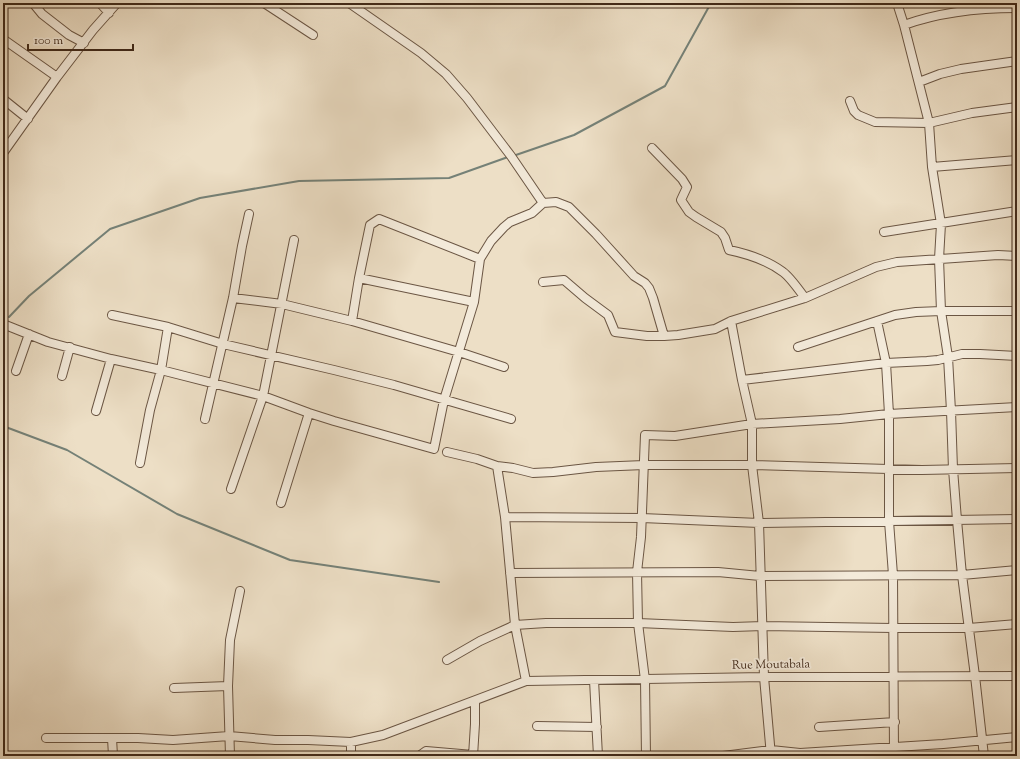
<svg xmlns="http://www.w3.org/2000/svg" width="1020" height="759" font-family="'Sorts Mill Goudy',serif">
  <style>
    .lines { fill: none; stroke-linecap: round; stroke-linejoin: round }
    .stream { stroke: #758177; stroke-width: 2 }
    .minor-casing { stroke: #6b5644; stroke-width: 10 }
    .minor { stroke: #f3eada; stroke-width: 8 }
    .labels { text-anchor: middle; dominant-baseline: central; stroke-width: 3.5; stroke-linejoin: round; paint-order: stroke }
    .street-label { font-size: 12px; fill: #402919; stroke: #f3eada }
  </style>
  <rect width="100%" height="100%" fill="#eddfc6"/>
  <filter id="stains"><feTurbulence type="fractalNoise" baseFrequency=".005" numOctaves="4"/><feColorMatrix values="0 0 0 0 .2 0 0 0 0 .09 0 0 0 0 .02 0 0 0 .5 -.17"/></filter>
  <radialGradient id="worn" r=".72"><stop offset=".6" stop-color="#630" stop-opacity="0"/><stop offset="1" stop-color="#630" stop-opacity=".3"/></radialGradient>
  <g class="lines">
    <path class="stream" d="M 513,156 L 574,135 L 665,86 L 711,3
      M 9,317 L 29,296 L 110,229 L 200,198 L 299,181 L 449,178 L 508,157
      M 3,426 L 67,450 L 177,514 L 290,560 L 439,582"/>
    <g class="minor-casing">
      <path id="minor" d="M 33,3 L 42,14 L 69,35 L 84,43
        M 100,3 L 109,13
        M 264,3 L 313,35
        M 349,3 L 421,53 L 446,74 L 467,98 L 511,156 L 543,203
        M 897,3 L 904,25 L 929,123 L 932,167 L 941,224 L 939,259 L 941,311 L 948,357 L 951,411 L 953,469 L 957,520 L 962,575 L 975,676 L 984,756
        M 904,25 C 940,12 979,8 1017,8
        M 3,39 L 57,77
        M 919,82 L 940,74 L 961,69 L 1017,61
        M 3,99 L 28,119
        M 850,101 L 854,111 L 858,115 L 875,122 L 929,123 L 972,113 L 1017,107
        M 652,148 L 682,179 L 687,187 L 681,200 L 689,212 L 696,217 L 721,232 L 725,238 L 729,250 C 748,254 767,260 783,272 C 790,277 799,290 805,298
        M 3,153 L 57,77 L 93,30 L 117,3
        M 932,167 L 1017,160
        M 884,232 L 1017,211
        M 359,278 L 474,302
        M 543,282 L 564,280 L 585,298 L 608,315 L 615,332 L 647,336 L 664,336 L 678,335 L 715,329 L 731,321 L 805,298 L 876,267 L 897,262 L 998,255 L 1017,256
        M 233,298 L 282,304 L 352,321 L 459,352 L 504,367
        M 112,315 L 168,327 L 223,344 L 334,370 L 394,385 L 511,419
        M 352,321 L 359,278 L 370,225 L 379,219 L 480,259
        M 731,321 L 742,380 L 752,424 L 752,465 L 759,523 L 764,677 L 771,756
        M 877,321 L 886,363 L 889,414 L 889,521 L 893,575 L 894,756
        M 3,324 L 48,342 L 111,359 L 161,370 L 263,396 L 309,413 L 334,421 L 434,449 L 444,400 L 474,302 L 480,259 L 491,241 L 504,227 L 510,222 L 532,213 L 543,203 L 556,202 L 569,207 L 596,234 L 634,276 L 645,283 L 649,288 L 653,298 L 664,336
        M 798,347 L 895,315 L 916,312 L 941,311 L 1017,311
        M 16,371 L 29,334
        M 62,376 L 70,347
        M 742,380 L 886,363 L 927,361 L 938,360 L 962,354 L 980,354 L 1017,356
        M 96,411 L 111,359
        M 205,419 L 233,298 L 242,246 L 249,214
        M 447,452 L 477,459 L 497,466 L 513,468 L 533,473 L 553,472 L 596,467 L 644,465 L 752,465 L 922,470 L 1017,468
        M 140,463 L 150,410 L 161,370 L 168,327
        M 497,466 L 505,517 L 515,625 L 526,681
        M 231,489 L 263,396 L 294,240
        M 281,503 L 309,413
        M 505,517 L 642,518 L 759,523 L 1017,519
        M 510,573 L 718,572 L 760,576 L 962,575 L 1017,570
        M 447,660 L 480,641 L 515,625 L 546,623 L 638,623 L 733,627 L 763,626 L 893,628 L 969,628 L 1017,624
        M 594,680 L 598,756
        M 174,688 L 228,686
        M 537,726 L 597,727
        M 819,727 L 895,722
        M 46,738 L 138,738 L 173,740 L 229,736 L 275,740 L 308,740 L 351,742 L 383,735 L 526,681 L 764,677 L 1017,676
        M 112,738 L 113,756
        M 351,742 L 351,756
        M 230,756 L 228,686 L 230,640 L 240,591
        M 419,756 L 426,751 L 473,755
        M 473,756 L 475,724 L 475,701
        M 646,756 L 645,680 L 638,623 L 637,572 L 641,537 L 645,435 L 675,436 L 752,424 L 840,419 L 889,414 L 1017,407
        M 723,756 L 771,750 L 800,753 L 943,744 L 1017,737"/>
    </g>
    <use href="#minor" class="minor"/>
  </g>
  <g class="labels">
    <g class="street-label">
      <text transform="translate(771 665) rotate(-1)">Rue Moutabala</text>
    </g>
  </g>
  <rect width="1020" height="759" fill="none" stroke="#eddfc6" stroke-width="16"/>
  <rect x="4" y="4" width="1012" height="751" fill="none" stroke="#402919" stroke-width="2"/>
  <rect x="8" y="8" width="1004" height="743" fill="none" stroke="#402919"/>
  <path d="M28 44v6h105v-6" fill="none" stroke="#402919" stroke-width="2"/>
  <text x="34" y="44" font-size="12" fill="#402919" stroke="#f3eada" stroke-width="3" paint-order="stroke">100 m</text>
  <rect width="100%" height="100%" filter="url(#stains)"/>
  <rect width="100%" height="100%" fill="url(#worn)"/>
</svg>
